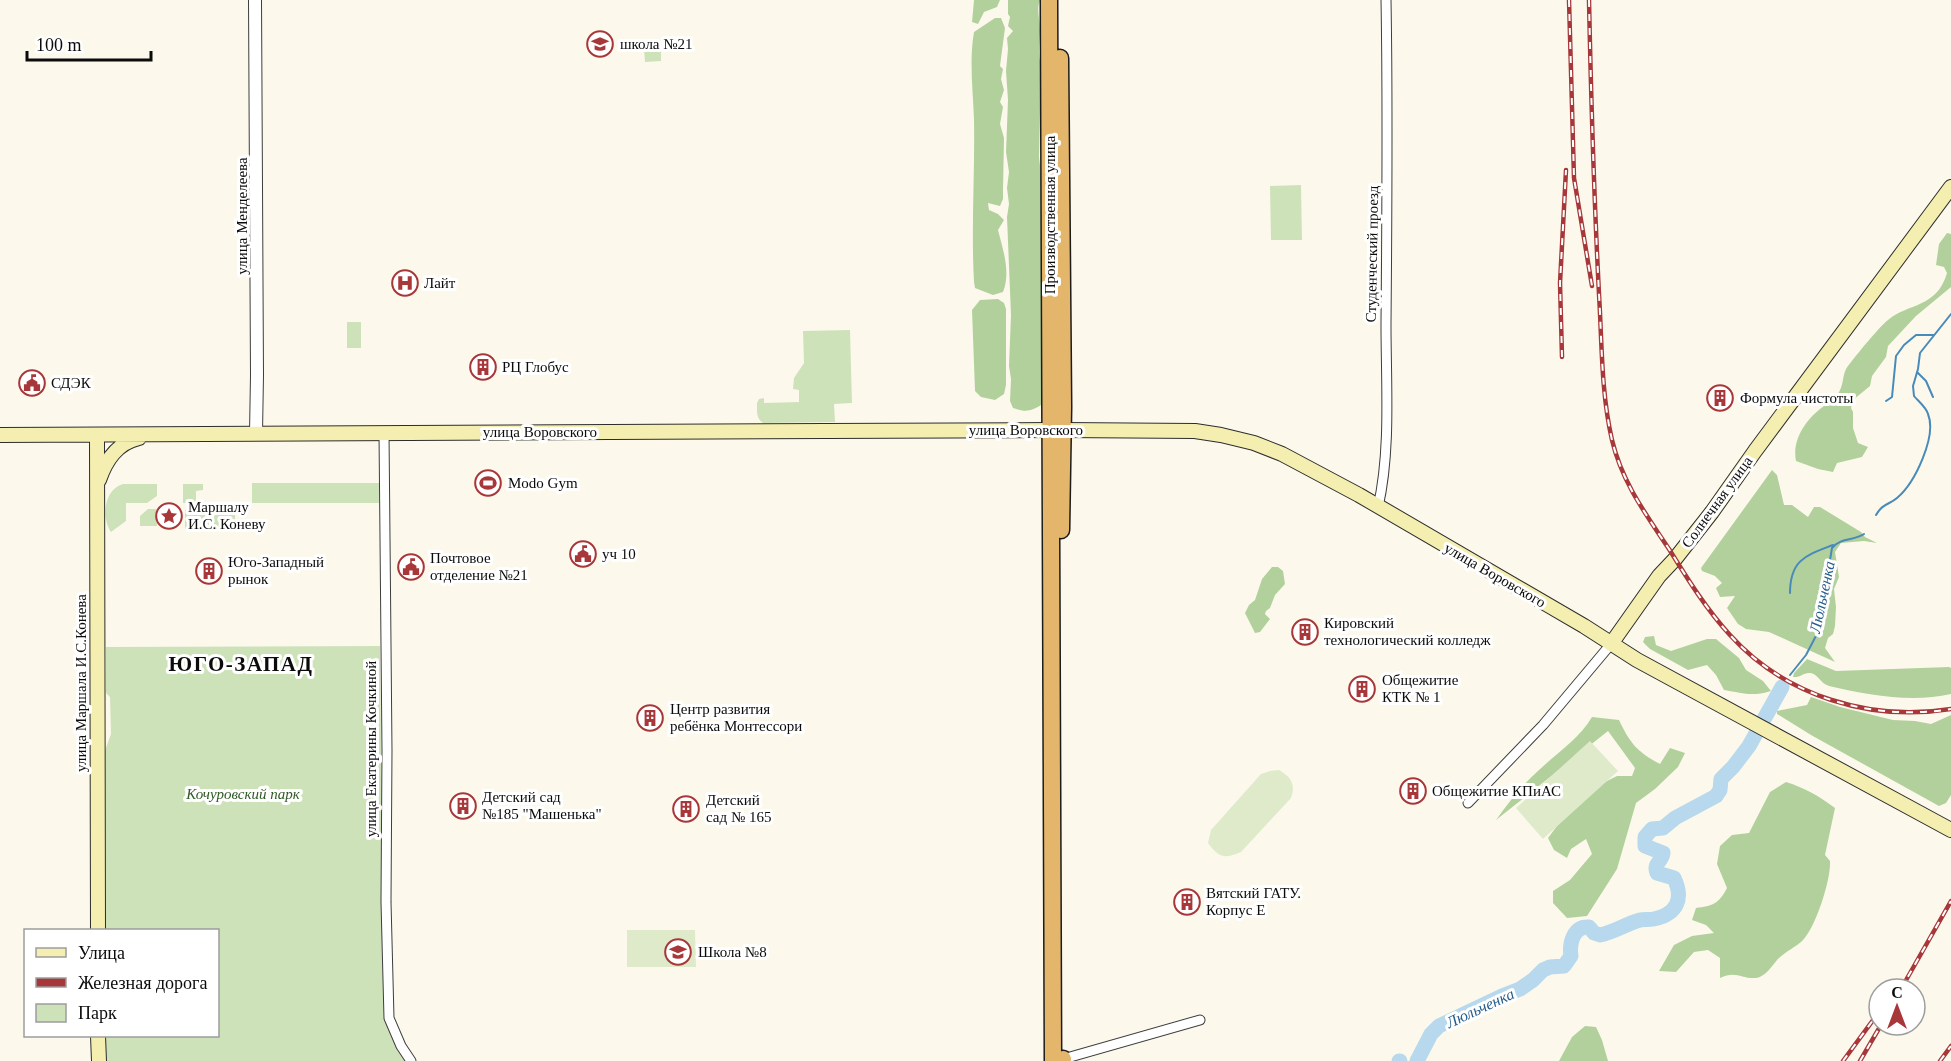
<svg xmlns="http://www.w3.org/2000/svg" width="1951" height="1061" font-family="Georgia,serif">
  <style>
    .green { fill: #cee2ba }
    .forest { fill: #b2d09c }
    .pitch { fill: #dfeacb }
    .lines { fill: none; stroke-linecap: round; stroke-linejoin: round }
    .stream { stroke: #488aba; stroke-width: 2 }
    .river { stroke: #b7d8ed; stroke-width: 15 }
    .minor-casing { stroke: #3e3e3e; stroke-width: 11 }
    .tertiary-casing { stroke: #3e3e3e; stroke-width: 14 }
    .secondary-casing { stroke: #2d2d2d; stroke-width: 16 }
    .trunk-casing { stroke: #1c1c1c; stroke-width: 19 }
    .minor { stroke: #fff; stroke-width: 9 }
    .tertiary { stroke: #fff; stroke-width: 12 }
    .secondary { stroke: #f4eeb0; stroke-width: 14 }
    .trunk { stroke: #e3b66c; stroke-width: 16 }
    .rail-casing { stroke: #a8373a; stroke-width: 4.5 }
    .rail { stroke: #fff; stroke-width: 2; stroke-dasharray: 7; stroke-linecap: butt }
    .labels { text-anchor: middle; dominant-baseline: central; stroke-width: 6; stroke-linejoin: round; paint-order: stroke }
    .poi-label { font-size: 15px; fill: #0b0b0b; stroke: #fff; text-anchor: start }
    .street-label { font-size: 15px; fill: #0b0b0b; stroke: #fff }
    .park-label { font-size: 15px; font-style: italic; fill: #2f5925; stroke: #fff }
    .water-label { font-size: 16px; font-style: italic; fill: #265d8b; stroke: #fff }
    .district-label { font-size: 21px; font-weight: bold; letter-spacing: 1.5px; fill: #0b0b0b; stroke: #fff }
  </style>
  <rect width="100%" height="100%" fill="#fcf9ec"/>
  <path class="green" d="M 644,48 L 661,48 L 661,61 L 645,62 Z
    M 1301,185 L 1302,240 L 1271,240 L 1270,186 Z
    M 347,322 L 361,322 L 361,348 L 347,348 Z
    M 850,330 L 852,403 L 834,404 L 835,422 L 763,423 C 756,418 757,412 757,403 L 759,399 L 764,398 L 764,403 L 799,402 L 799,390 L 793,389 L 794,378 L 804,363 L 803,331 Z
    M 252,483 L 379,483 L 379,503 L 252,503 Z
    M 123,484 L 157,484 L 157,496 L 147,503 L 126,503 L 126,521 L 111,532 C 101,518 104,489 123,484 Z
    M 183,484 L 203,484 L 203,490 L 196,491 L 196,503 L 183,503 Z
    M 148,509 L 157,509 L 157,526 L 140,526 L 140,516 Z
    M 185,510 L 235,510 L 235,529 L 185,529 Z
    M 380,646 L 384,1017 L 396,1045 L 407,1061 L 106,1061 L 106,1036 L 218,1036 L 218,930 L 105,930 L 104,753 L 111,734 L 110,697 L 106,693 L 106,647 Z"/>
  <path class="forest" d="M 974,0 L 1000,0 L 997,7 L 984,12 L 978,24 L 972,22 Z
    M 1008,0 L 1040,0 C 1036,10 1040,19 1040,30 C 1040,43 1037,52 1041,65 L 1039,157 L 1042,184 L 1041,405 C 1030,412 1025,412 1013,408 L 1010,401 L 1011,379 L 1009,366 L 1011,315 L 1007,217 L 1009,204 L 1007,188 L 1009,172 L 1006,152 L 1008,100 L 1006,71 L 1008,49 L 1007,38 L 1013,31 L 1008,26 L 1010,17 L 1008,14 Z
    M 995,18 L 1001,18 L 1005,28 L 1000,66 L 1003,69 L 1001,79 L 1004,90 L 1000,102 L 1003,107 L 1000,124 L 1004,138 L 1003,191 L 1003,199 L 1000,206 L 988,203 L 989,210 L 998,214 L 1004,220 L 998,230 C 1003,250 1011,272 1003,292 L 993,295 L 975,288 L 974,282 C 971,228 975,174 974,120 C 973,90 969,61 974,32 Z
    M 1947,233 L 1951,234 L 1951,287 L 1916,316 L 1888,346 L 1886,357 L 1872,376 L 1870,386 L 1853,400 L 1851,408 L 1853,412 L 1853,428 L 1858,443 L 1868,447 L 1862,457 L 1837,463 L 1833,472 L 1818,469 L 1796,461 C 1792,441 1804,422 1820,409 C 1825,405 1833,400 1837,395 C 1844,386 1842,377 1846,369 C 1852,360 1879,327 1888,320 C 1908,303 1937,308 1947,273 L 1944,267 L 1936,265 L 1939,244 Z
    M 998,299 L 1004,303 L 1006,309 L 1006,385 L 1004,394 L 995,400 L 981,397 L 975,391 L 972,310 L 980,300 Z
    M 1772,470 L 1777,475 L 1784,505 L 1792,505 L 1808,517 L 1814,507 L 1820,507 L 1861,532 L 1865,537 L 1877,543 L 1864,541 L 1841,543 L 1835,552 L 1839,577 L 1834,589 L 1836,607 L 1835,626 L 1833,634 L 1828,638 L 1825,648 L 1835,662 L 1769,632 L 1746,629 L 1738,624 L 1727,608 L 1735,596 L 1720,597 L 1716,588 L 1722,583 L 1715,576 L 1702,571 L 1701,568 Z
    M 1272,567 L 1278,567 L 1283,571 L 1285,584 L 1275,595 L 1270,608 L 1266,611 L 1265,614 L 1270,619 L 1260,632 L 1255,633 L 1245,613 L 1249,605 L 1255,600 L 1262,579 Z
    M 1654,636 L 1656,645 L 1671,651 L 1707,639 L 1716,639 L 1739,658 L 1746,670 L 1763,681 L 1771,691 C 1751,697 1743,693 1724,690 L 1716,675 L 1707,665 L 1688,670 L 1650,649 L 1643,642 L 1645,637 Z
    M 1807,659 L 1836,671 L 1949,667 L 1951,668 L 1951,694 C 1912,703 1867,695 1829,686 C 1821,684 1817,673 1810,673 C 1804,672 1800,678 1793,677 L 1794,673 Z
    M 1811,697 L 1840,707 L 1893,720 L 1915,721 L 1931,724 L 1951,715 L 1951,795 L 1946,803 L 1939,806 L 1811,735 L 1777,714 L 1777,711 L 1807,705 Z
    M 1592,717 L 1619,720 C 1630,743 1637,752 1660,764 L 1670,748 L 1685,753 L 1678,767 L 1655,789 L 1636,803 L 1617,869 L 1587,916 L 1567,918 L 1553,903 L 1553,891 L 1570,880 L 1592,854 L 1586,839 L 1571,849 L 1567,858 L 1554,850 L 1548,838 L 1581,794 L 1617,776 L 1632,776 L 1635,768 L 1608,731 L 1496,820 C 1509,802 1522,785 1539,770 C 1557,753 1579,739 1592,717 Z
    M 1786,782 C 1805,788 1819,796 1835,808 L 1825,855 L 1830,861 C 1831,880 1816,926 1803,940 C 1796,947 1786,951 1777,960 C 1772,966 1765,977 1756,978 C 1741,979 1736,970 1720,978 L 1720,958 L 1708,950 L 1694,952 L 1676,972 L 1659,971 L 1674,945 L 1692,936 L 1714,933 L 1706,925 L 1692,920 L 1696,908 C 1712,906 1719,904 1727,888 L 1717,864 L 1720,846 L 1732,835 L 1749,833 L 1770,792 Z
    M 1585,1026 L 1596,1027 L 1602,1040 L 1608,1061 L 1559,1061 L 1572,1037 Z"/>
  <path class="pitch" d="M 1590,741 L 1618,771 L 1543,839 L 1516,808 Z
    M 1279,770 C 1291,777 1296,784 1291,798 L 1241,852 C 1225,859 1219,858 1208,843 L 1211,830 L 1261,774 L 1270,771 Z
    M 627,930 L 695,930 L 696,967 L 627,967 Z"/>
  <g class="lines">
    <path class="stream" d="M 1917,372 L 1926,381 L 1933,397
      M 1886,401 L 1892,397 L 1896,356 L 1904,345 L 1916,335 L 1934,335
      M 1876,515 C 1883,503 1889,505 1897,498 C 1915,483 1937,436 1928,414 C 1926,407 1918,401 1914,396 L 1913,386 L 1918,369 L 1920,353 L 1951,314
      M 1790,593 C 1790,559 1807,555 1833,545
      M 1790,675 L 1806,655 L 1818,632 L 1832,548 C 1841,537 1854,541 1864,534"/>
    <path class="river" d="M 1399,1061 L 1400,1061
      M 1417,1061 L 1431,1034 L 1439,1026 L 1502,996 L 1520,989 L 1533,980 L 1543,970 L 1550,967 L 1564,966 L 1571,956 C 1569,944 1573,926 1589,927 L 1594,933 L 1600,935 C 1614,932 1626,924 1640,920 C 1644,919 1649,920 1654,919 C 1677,914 1684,899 1674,878 L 1657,873 C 1653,863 1662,862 1663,853 L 1645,846 L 1645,837 L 1652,829 L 1663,828 L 1675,818 L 1716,796 L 1720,790 L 1721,779 L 1733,767 L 1749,746 L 1782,687"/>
    <g class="minor-casing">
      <path id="minor" d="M 384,432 L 387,751 L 386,902 L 389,1018 L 401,1046 L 411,1061
        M 1378,507 C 1391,451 1386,383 1386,325 C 1387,217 1388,108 1386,0
        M 1468,803 L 1543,725 L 1611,644
        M 1063,1059 L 1200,1020"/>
    </g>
    <g class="tertiary-casing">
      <path id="tertiary" d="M 255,0 L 257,375 L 256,433"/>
    </g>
    <g class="secondary-casing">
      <path id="secondary" d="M 1063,430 L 1195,431 L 1221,435 L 1254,443 L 1282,454 L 1359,495 L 1584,626 L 1637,660 L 1951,830
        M 0,435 L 1050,430
        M 97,435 L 98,930
        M 99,480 C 106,460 117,443 139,438
        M 1611,644 L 1659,576 L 1675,559 L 1712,512 L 1755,451 L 1951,187
        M 98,1036 L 99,1061"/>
    </g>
    <g class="trunk-casing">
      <path id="trunk" d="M 1049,0 L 1053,1061 L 1063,1059
        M 1060,58 L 1063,407 L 1061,530"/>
    </g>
    <use href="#minor" class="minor"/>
    <use href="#tertiary" class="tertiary"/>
    <use href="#secondary" class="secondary"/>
    <use href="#trunk" class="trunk"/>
    <g class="rail-casing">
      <path id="rail" d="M 1569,0 L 1574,178 L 1592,286
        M 1589,0 C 1591,98 1594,196 1599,294 C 1602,343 1601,392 1612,440 C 1622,482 1645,513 1669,549 C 1687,578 1706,609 1730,635 C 1785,696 1870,722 1951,709
        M 1562,357 L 1560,283 L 1566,170
        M 1901,989 L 1951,901
        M 1843,1061 L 1879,1012
        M 1860,1061 L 1881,1025
        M 1940,1061 L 1951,1046"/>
    </g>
    <use href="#rail" class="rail"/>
  </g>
  <defs>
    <g id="school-ring" transform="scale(1.35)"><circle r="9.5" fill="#fff" stroke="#a8373a" stroke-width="1.5"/><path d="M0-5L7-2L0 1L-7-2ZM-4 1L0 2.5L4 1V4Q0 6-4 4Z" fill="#a8373a"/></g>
    <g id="hospital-ring" transform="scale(1.35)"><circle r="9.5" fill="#fff" stroke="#a8373a" stroke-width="1.5"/><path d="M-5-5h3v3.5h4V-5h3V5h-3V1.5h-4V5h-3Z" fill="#a8373a"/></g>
    <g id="building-ring" transform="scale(1.35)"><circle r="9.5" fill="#fff" stroke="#a8373a" stroke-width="1.5"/><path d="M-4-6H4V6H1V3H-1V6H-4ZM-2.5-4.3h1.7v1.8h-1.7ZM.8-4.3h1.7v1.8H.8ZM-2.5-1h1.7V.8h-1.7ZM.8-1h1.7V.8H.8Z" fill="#a8373a"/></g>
    <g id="civic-ring" transform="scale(1.35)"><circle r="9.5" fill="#fff" stroke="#a8373a" stroke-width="1.5"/><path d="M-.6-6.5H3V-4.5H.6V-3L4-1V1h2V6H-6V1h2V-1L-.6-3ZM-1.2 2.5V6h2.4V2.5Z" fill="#a8373a"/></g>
    <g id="stadium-ring" transform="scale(1.35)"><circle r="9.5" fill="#fff" stroke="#a8373a" stroke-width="1.5"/><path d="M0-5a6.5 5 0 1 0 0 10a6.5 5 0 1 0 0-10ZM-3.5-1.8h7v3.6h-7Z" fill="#a8373a"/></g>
    <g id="sight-ring" transform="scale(1.35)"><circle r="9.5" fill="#fff" stroke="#a8373a" stroke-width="1.5"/><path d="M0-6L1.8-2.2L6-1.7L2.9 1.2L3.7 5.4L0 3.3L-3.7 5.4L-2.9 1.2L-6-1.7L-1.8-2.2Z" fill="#a8373a"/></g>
  </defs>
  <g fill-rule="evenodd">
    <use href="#school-ring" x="600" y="44"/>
    <use href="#hospital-ring" x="405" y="283"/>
    <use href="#building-ring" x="483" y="367"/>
    <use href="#civic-ring" x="32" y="383"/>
    <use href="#building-ring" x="1720" y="398"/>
    <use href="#stadium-ring" x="488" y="483"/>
    <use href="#sight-ring" x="169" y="516"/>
    <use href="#civic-ring" x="583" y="554"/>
    <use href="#civic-ring" x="411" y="567"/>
    <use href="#building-ring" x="209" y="571"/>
    <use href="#building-ring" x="1305" y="632"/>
    <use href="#building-ring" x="1362" y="689"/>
    <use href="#building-ring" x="650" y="718"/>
    <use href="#building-ring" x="1413" y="791"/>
    <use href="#building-ring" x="463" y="806"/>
    <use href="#building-ring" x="686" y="809"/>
    <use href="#building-ring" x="1187" y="902"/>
    <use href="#school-ring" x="678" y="952"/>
  </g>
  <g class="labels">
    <g class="poi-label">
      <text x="620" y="44">школа №21</text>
      <text x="424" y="283">Лайт</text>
      <text x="502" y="367">РЦ Глобус</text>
      <text x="51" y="383">СДЭК</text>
      <text x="1740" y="398">Формула чистоты</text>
      <text x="508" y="483">Modo Gym</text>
      <text x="188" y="507">Маршалу<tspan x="188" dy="17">И.С. Коневу</tspan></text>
      <text x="602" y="554">уч 10</text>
      <text x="430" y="558">Почтовое<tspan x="430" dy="17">отделение №21</tspan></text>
      <text x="228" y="562">Юго-Западный<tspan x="228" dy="17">рынок</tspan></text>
      <text x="1324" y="623">Кировский<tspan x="1324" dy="17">технологический колледж</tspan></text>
      <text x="1382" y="680">Общежитие<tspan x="1382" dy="17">КТК № 1</tspan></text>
      <text x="670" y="709">Центр развития<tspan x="670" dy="17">ребёнка Монтессори</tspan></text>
      <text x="1432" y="791">Общежитие КПиАС</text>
      <text x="482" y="797">Детский сад<tspan x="482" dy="17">№185 "Машенька"</tspan></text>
      <text x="706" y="800">Детский<tspan x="706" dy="17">сад № 165</tspan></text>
      <text x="1206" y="893">Вятский ГАТУ.<tspan x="1206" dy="17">Корпус Е</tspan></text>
      <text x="698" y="952">Школа №8</text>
    </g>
    <g class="street-label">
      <text transform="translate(1050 215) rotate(-90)">Производственная улица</text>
      <text transform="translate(242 216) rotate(-90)">улица Менделеева</text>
      <text transform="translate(1372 254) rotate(-89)">Студенческий проезд</text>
      <text x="1026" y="430">улица Воровского</text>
      <text x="540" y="432">улица Воровского</text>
      <text transform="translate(1717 502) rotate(-54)">Солнечная улица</text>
      <text transform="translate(1495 575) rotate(30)">улица Воровского</text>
      <text transform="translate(81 683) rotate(-90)">улица Маршала И.С.Конева</text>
      <text transform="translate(371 749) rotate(-90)">улица Екатерины Кочкиной</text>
    </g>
    <g class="park-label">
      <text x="243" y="794">Кочуровский парк</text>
    </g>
    <g class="water-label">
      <text transform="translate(1822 597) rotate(-78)">Люльченка</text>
      <text transform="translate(1480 1008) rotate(-25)">Люльченка</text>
    </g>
    <g class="district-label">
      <text x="241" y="664">ЮГО-ЗАПАД</text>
    </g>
  </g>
  <rect x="24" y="929" width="195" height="108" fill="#ffffff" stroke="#9d9d9d" stroke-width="1.5"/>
  <rect x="36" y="948" width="30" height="9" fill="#f4eeb0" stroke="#9d9d9d" stroke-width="1.5"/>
  <text x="78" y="959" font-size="18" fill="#0b0b0b">Улица</text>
  <rect x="36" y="978" width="30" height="9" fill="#a8373a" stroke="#9d9d9d" stroke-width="1.5"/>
  <text x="78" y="989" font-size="18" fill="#0b0b0b">Железная дорога</text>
  <rect x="36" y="1004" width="30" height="18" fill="#cee2ba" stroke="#9d9d9d" stroke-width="1.5"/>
  <text x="78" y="1019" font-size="18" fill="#0b0b0b">Парк</text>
  <g transform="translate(1897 1007)"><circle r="28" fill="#ffffff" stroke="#9d9d9d" stroke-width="1.5"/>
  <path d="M0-4.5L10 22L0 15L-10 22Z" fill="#a8373a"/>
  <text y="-9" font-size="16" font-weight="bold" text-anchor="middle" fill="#0b0b0b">С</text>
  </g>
  <path d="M27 51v9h124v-9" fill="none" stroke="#0b0b0b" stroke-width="3"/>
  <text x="36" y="51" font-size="18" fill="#0b0b0b" stroke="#ffffff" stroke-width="4.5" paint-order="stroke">100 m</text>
</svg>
